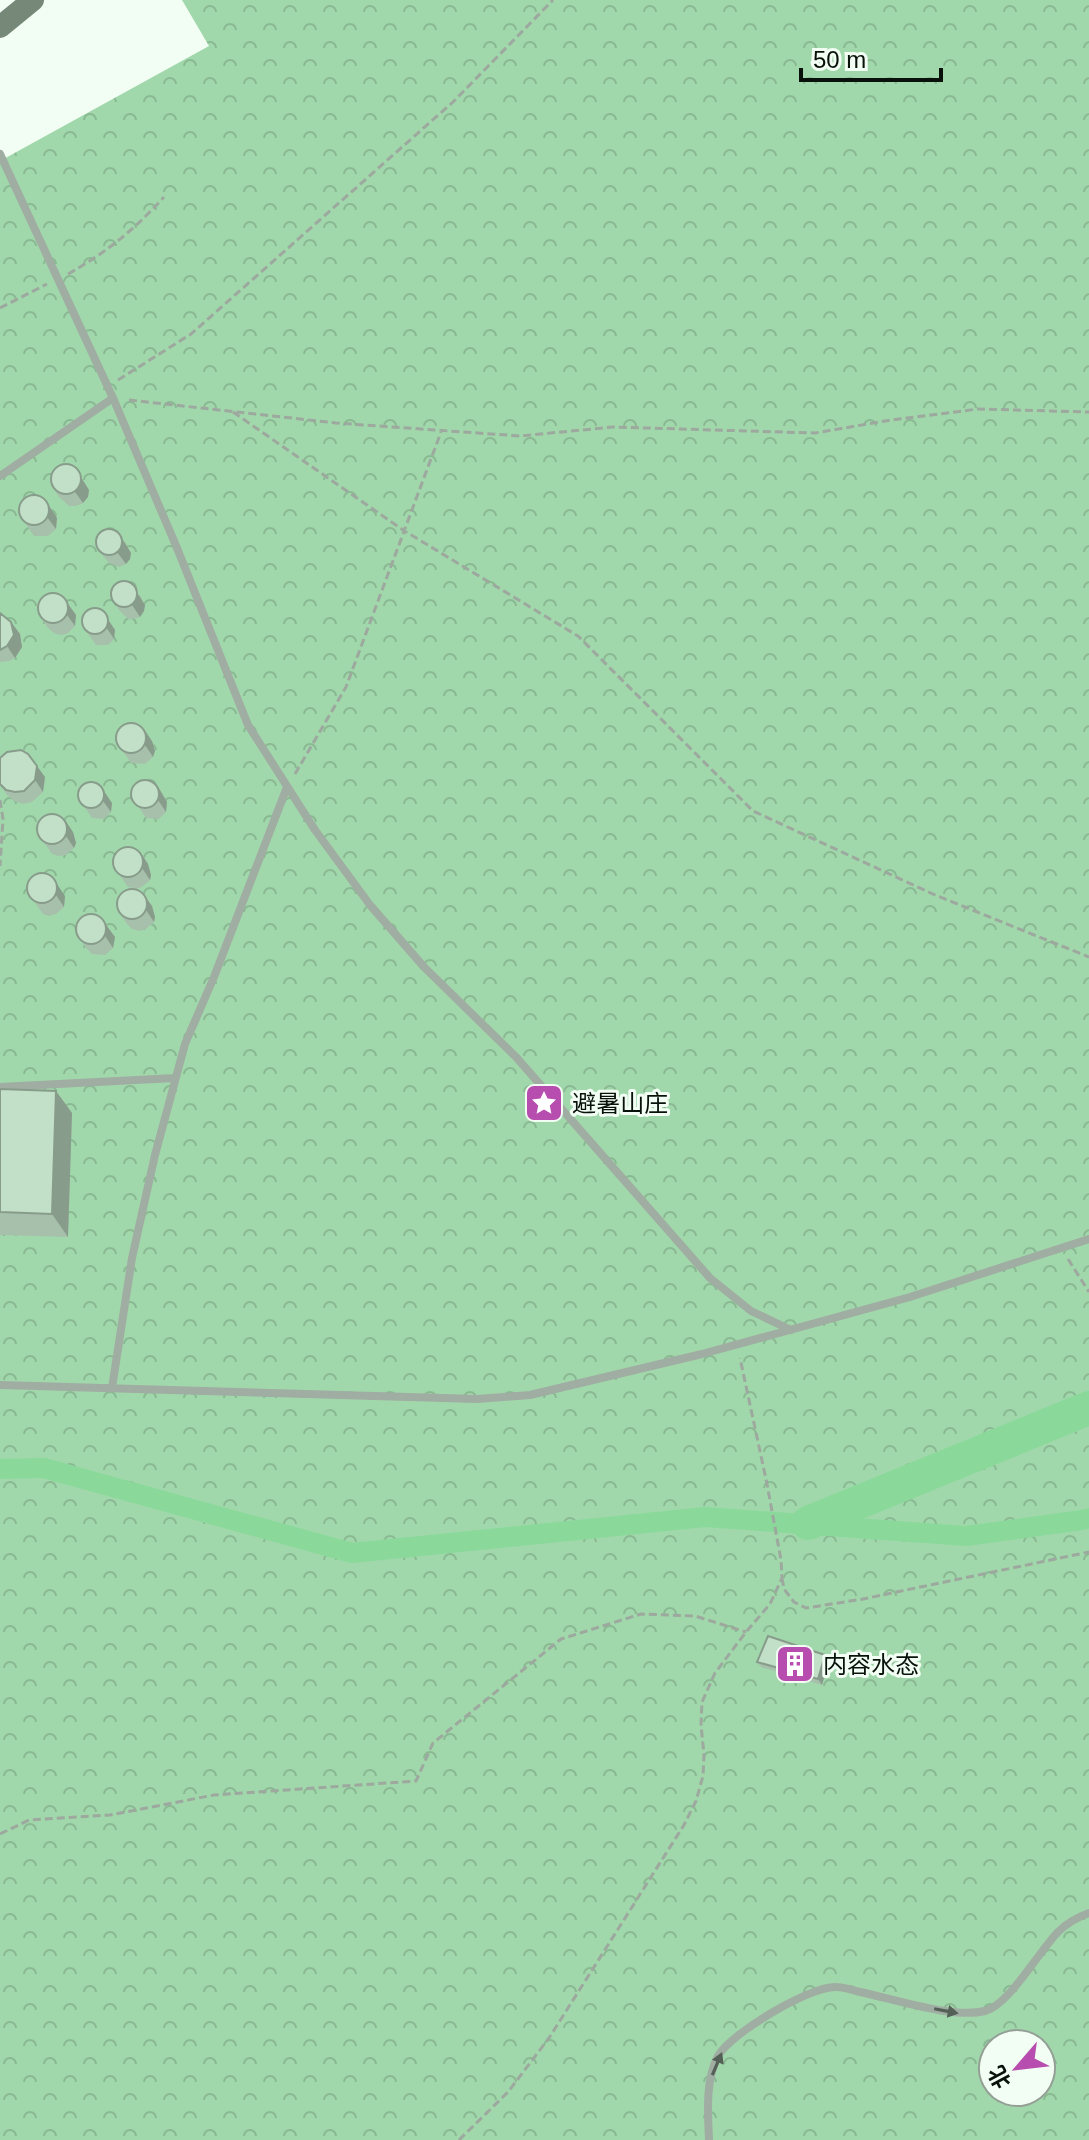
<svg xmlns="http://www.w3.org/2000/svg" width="1089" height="2140" font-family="Arial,'Noto Sans SC',sans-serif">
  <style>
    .forest { fill: url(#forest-crowns); fill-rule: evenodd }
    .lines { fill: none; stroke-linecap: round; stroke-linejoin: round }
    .canal { stroke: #8ad99b; stroke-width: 20 }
    .river { stroke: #8ad99b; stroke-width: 34 }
    .path { stroke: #9da89e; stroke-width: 3; stroke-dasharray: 8 4; stroke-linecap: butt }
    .lane { stroke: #a0ada2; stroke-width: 8 }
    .secondary { stroke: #768878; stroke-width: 22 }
    .wall { fill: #a7c0ab }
    .shaded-wall { fill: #889c8b }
    .building { fill: #c2dfc7; stroke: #889c8b; stroke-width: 2 }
    .oneway { fill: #546056 }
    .labels { text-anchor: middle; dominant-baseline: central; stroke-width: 6; stroke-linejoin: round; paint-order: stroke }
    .poi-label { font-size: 24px; fill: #08120a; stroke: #f2fef3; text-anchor: start }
  </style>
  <defs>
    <pattern id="forest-crowns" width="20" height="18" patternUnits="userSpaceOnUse" patternTransform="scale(2)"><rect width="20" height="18" fill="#a1d8ab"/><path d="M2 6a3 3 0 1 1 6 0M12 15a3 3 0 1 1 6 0" fill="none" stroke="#89b892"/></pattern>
  </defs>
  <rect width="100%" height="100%" fill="#f2fef3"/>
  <path class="forest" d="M 182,0 L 1089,0 L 1089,2140 L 0,2140 L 0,161 L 209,46 ZM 993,2044 L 1041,2044 L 1041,2092 L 993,2092 Z"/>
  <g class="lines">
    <path class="canal" d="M 0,1469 L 44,1468 L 352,1553 L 705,1517 L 966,1536 L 1082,1520 L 1089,1518"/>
    <path class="river" d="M 808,1523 L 1089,1408"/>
    <path class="path" d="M 68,274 C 107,252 134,230 164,197
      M 0,308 L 47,284
      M 118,380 L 191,334 L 453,102 L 553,0
      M 129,400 L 336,423 L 520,436 L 613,427 L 815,433 L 891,420 L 978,409 L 1089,412
      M 233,412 L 403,530 L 578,636 L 753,811 L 935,895 L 1089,957
      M 295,774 L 346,687 L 441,432
      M 0,800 L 3,819 L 0,866
      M 1068,1259 L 1089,1292
      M 782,1578 L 784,1589 L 794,1602 L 806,1608 L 863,1599 L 1089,1552
      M 0,1834 L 29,1820 L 110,1815 L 214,1795 L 416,1781 L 433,1743 L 561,1639 L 641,1614 L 695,1616 L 746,1632
      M 459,2140 L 508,2092 L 549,2038 L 684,1825 L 696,1801 L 703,1776 L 704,1755 L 701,1725 L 702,1702 L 715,1673 L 746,1632 L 770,1604 L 782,1578 L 781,1560 L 767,1484 L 740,1358"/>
    <path class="lane" d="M 0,154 L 113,398 L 177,548 L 248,725 L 315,830 L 370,905 L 424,967 L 516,1057 L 710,1278 L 751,1311 L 791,1330
      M 0,476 L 113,398
      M 0,1087 L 175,1078
      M 0,1385 L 477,1399 L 530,1395 L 702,1354 L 910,1297 L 1089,1239
      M 112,1388 L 132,1258 L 155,1155 L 185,1044 L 214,977 L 287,787
      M 709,2140 C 708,2113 705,2081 718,2056 C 731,2033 810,1986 836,1987 C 844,1987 852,1990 860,1992 C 894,1999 953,2019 985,2011 C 1009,2005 1040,1950 1058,1932 C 1066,1924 1078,1917 1089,1913"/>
    <path class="secondary" d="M 0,27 L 33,0"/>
  </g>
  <path class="wall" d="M 74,466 L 89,490 L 88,497 L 83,503 L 76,506 L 69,506 L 59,497 L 51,485 Z
    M 18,513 L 54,513 L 57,518 L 56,529 L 48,536 L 34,536 Z
    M 125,542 L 131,553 L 130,559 L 126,564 L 119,567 L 109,563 L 100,552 Z
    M 62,595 L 76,615 L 75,626 L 67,634 L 60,635 L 54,633 L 48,628 L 40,617 Z
    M 140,595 L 145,605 L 144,611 L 140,617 L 134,619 L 128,619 L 120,611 L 112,600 Z
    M 0,613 L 11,622 L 20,634 L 22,647 L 15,658 L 9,661 L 0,662 Z
    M 107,618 L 115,630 L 114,639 L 108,645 L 96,645 L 81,624 Z
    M 115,740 L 152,741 L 155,751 L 153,757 L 145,764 L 131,763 Z
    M 45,777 L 43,792 L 32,802 L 23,804 L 14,801 L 7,795 L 0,784 Z
    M 157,785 L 167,802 L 166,812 L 159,819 L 146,818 L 131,796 Z
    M 81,786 L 112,803 L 111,812 L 104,819 L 92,818 L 78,797 Z
    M 37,832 L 73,832 L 76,843 L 74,848 L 66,855 L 59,856 L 52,854 Z
    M 140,852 L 148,864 L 151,875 L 150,880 L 142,887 L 136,889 L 144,895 L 152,906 L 155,917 L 154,922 L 146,929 L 139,931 L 132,929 L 127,924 L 119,912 L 134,888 L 128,887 L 112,864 Z
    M 27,891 L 65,896 L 64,907 L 56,914 L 49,916 L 43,914 Z
    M 100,916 L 115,937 L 113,948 L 105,955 L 92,954 L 87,949 L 79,938 Z
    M 0,1089 L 56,1091 L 72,1113 L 68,1237 L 0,1235 Z
    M 829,1661 L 822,1685 L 761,1667 L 757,1662 Z"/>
  <path class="shaded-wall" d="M 74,466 L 89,490 L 88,497 L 83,503 L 75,492 Z
    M 46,501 L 57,518 L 56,529 L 47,517 Z
    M 117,530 L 131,553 L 130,559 L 126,564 L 117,552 Z
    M 131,583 L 145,605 L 144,611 L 140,617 L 132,605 Z
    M 68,604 L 76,615 L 75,626 L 67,615 Z
    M 107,618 L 115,630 L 114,639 L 106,627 Z
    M 11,622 L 20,634 L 22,647 L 15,658 L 7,646 Z
    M 144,729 L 152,741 L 155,751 L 153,757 L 145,745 Z
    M 37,766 L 45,777 L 43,792 L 35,780 Z
    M 157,785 L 167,802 L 166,812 L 158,800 Z
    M 104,791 L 112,803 L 111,812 L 103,801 Z
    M 65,820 L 73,832 L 76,843 L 74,848 L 66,836 Z
    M 140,852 L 148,864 L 151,875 L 150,880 L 142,868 Z
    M 57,884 L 65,896 L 64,907 L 56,895 Z
    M 144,895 L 152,906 L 155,917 L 154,922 L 146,910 Z
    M 106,925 L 115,937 L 113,948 L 105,936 Z
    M 56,1091 L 72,1113 L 68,1237 L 52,1214 Z
    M 825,1655 L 829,1661 L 822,1685 L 818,1679 Z"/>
  <path class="building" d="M51 479a15 15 0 1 1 30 0a15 15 0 1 1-30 0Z
    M19 510a15 15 0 1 1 30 0a15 15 0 1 1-30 0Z
    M96 542a13 13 0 1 1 26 0a13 13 0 1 1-26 0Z
    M111 594a13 13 0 1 1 26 0a13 13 0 1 1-26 0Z
    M38 608a15 15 0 1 1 30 0a15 15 0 1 1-30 0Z
    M82 621a13 13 0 1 1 26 0a13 13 0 1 1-26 0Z
    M 0,613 L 11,622 L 14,635 L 7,646 L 0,650 Z
    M116 738a15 15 0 1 1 30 0a15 15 0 1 1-30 0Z
    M 21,750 L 28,754 L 37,766 L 35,780 L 24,791 L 15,792 L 6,790 L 0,784 L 0,758 L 7,752 Z
    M131 794a14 14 0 1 1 28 0a14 14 0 1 1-28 0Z
    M78 795a13 13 0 1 1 26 0a13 13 0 1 1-26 0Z
    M37 829a15 15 0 1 1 30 0a15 15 0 1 1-30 0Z
    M113 862a15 15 0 1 1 30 0a15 15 0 1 1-30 0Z
    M27 888a15 15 0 1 1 30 0a15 15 0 1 1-30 0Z
    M117 904a15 15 0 1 1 30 0a15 15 0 1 1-30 0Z
    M76 929a15 15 0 1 1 30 0a15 15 0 1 1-30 0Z
    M 0,1089 L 56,1091 L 52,1214 L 0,1212 Z
    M 768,1636 L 825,1655 L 818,1679 L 757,1662 Z"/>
  <defs><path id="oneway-solid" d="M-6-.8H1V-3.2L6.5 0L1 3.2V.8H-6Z" transform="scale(2)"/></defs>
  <g class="oneway">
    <use href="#oneway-solid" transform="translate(946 2011) rotate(11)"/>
    <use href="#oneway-solid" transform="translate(717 2064) rotate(-67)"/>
  </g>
  <defs>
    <g id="sight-square" transform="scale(2)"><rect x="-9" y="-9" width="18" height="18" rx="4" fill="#b64daf" stroke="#f2fef3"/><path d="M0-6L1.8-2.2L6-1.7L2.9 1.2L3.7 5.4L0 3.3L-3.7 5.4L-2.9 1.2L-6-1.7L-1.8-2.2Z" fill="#fff"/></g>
    <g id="building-square" transform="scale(2)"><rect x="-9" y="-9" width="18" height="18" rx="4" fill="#b64daf" stroke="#f2fef3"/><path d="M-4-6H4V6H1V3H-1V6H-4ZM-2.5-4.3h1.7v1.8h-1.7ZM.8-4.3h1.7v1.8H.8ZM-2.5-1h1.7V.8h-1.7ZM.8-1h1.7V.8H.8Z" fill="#fff"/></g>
  </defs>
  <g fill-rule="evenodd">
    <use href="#sight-square" x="544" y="1103"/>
    <use href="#building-square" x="795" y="1664"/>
  </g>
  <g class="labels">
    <g class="poi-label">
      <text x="572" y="1103">避暑山庄</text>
      <text x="823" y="1664">内容水态</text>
    </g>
  </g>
  <g transform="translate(1017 2068) rotate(242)"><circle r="38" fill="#f2fef3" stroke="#94a096" stroke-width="2"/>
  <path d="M0-6L14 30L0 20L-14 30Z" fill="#b64daf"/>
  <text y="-12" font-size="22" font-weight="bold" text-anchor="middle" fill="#08120a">北</text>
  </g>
  <path d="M801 68v12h140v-12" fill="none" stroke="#08120a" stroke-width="4"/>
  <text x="813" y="68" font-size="24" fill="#08120a" stroke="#f2fef3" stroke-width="6" paint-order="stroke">50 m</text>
</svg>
